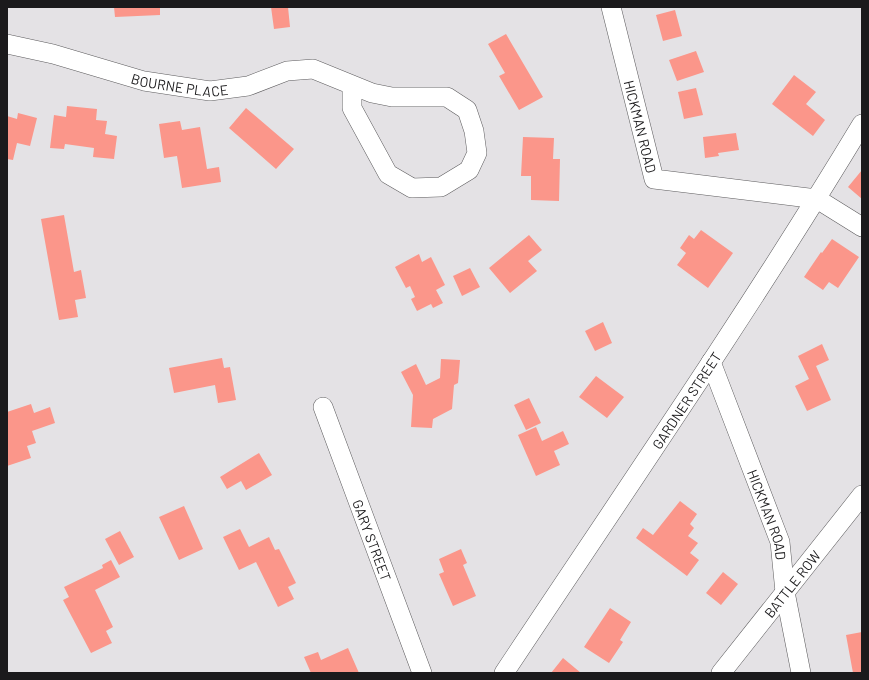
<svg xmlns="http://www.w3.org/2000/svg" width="869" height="680" font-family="Barlow,sans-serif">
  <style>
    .building { fill: #fb968a }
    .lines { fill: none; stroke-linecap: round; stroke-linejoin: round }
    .minor-casing { stroke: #5d5c5e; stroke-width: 20 }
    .minor { stroke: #fff; stroke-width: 19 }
    .labels { text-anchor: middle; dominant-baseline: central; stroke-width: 3; stroke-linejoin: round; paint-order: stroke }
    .street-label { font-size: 14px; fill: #1b1a1c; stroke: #f1eff3 }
  </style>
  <rect width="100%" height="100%" fill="#e4e2e5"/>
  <path class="building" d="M 114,7 L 160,7 L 160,15 L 115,17 Z
    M 271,7 L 288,7 L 290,27 L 274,29 Z
    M 675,10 L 682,36 L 663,41 L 656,15 Z
    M 506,34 L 543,97 L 519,110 L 499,76 L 505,73 L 488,44 Z
    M 696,51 L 704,72 L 677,81 L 669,60 Z
    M 794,75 L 816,92 L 806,104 L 825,120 L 813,136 L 772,104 Z
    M 696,88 L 703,115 L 684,119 L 678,92 Z
    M 67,106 L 97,109 L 96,120 L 107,121 L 105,134 L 117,136 L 114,159 L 93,157 L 94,148 L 65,144 L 64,149 L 50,148 L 54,115 L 66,117 Z
    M 246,108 L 294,149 L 276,169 L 229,128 Z
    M 18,113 L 37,118 L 30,146 L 17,143 L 13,160 L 7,159 L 7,116 L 17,119 Z
    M 180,121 L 182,130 L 200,127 L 207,169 L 219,167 L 221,182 L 182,188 L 177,156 L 164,158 L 159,124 Z
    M 736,133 L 739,150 L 718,153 L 719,156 L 705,158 L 703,137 Z
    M 523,137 L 554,138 L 553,159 L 560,159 L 559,201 L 531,200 L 531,176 L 521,176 Z
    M 862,170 L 862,199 L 848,187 Z
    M 64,215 L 74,272 L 81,270 L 86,298 L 75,300 L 78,317 L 59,320 L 41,219 Z
    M 701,230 L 733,253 L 708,288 L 677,265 L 686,253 L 680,248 L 689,235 L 694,239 Z
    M 529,235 L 542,250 L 528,261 L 537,271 L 510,293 L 489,268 Z
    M 832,239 L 859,257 L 838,288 L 829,282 L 823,290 L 804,277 L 821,252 L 822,253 Z
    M 419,254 L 422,262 L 431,257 L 445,285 L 436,290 L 443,303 L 433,308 L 431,304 L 417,311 L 411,299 L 415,297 L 410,286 L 406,288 L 395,267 Z
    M 470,268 L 480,287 L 462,296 L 453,276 Z
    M 603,322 L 612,343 L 595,351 L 585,331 Z
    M 822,344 L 829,360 L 816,366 L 831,400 L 807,411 L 795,386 L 809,379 L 798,356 Z
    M 222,358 L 224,368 L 230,367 L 236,400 L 218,403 L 215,385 L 174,393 L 169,368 Z
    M 441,359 L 460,360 L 458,383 L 454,385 L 452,409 L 433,419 L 432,428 L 411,427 L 413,395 L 401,372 L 416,364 L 426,385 L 440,378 Z
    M 596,376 L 624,397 L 607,418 L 579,397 Z
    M 529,398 L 541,423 L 526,430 L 514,405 Z
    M 31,404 L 34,413 L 50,407 L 55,423 L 32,431 L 36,443 L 27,446 L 31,458 L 7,466 L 7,412 Z
    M 536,427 L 542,441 L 563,431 L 569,444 L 554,451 L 560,465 L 536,476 L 518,435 Z
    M 259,453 L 272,475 L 246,490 L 241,481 L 227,489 L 220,477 Z
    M 680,501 L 697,514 L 690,524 L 694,528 L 688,536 L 698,543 L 690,553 L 699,560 L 687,576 L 636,538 L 643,528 L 653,535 Z
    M 184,506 L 203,549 L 179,560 L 159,517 Z
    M 240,529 L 249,547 L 269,537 L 275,550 L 279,549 L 296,583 L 288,587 L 294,599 L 278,607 L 256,562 L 239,570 L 223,537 Z
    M 120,531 L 134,557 L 119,565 L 105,539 Z
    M 461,549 L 467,563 L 463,565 L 476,596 L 453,606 L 439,574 L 444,572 L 439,559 Z
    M 111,560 L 120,577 L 95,590 L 113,627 L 106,631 L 112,643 L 91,653 L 63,600 L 69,597 L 64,587 L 103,568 L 102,565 Z
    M 723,572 L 738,584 L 721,605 L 706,593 Z
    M 610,608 L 631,622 L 620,640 L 623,642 L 609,663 L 584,647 Z
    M 862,632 L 862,672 L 853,673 L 846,635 Z
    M 348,648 L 359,673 L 311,673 L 304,657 L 318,652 L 321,660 Z
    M 563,658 L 581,673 L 551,673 Z"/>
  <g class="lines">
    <g class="minor-casing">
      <g id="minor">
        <path id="s1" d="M 611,7 L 654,179 L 817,199 L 862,227"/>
        <path id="s2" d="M 7,44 L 53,54 L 144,81 L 210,91 L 248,86 L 287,71 L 313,69 L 372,93 L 392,97 L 447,97 L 467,110 L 474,131 L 477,153 L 469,170 L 441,187 L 412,188 L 388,174 L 352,108 L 352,85"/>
        <path id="s3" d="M 711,362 L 780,542 L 785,592 L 801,673"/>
        <path id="s4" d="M 323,407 L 422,673"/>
        <path id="s5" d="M 504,673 C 625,491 749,311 862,124"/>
        <path id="s6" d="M 721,673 L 862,495"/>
      </g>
    </g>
    <use href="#minor" class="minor"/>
  </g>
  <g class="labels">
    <g class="street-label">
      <text stroke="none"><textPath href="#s2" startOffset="178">BOURNE PLACE</textPath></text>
      <text stroke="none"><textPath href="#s1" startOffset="123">HICKMAN ROAD</textPath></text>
      <text stroke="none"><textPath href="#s5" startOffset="328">GARDNER STREET</textPath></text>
      <text stroke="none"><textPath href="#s3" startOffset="163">HICKMAN ROAD</textPath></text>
      <text stroke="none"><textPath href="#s4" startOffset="142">GARY STREET</textPath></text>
      <text stroke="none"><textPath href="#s6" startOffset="114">BATTLE ROW</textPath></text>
    </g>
  </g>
  <rect width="869" height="680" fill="none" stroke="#1b1a1c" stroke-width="16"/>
</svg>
